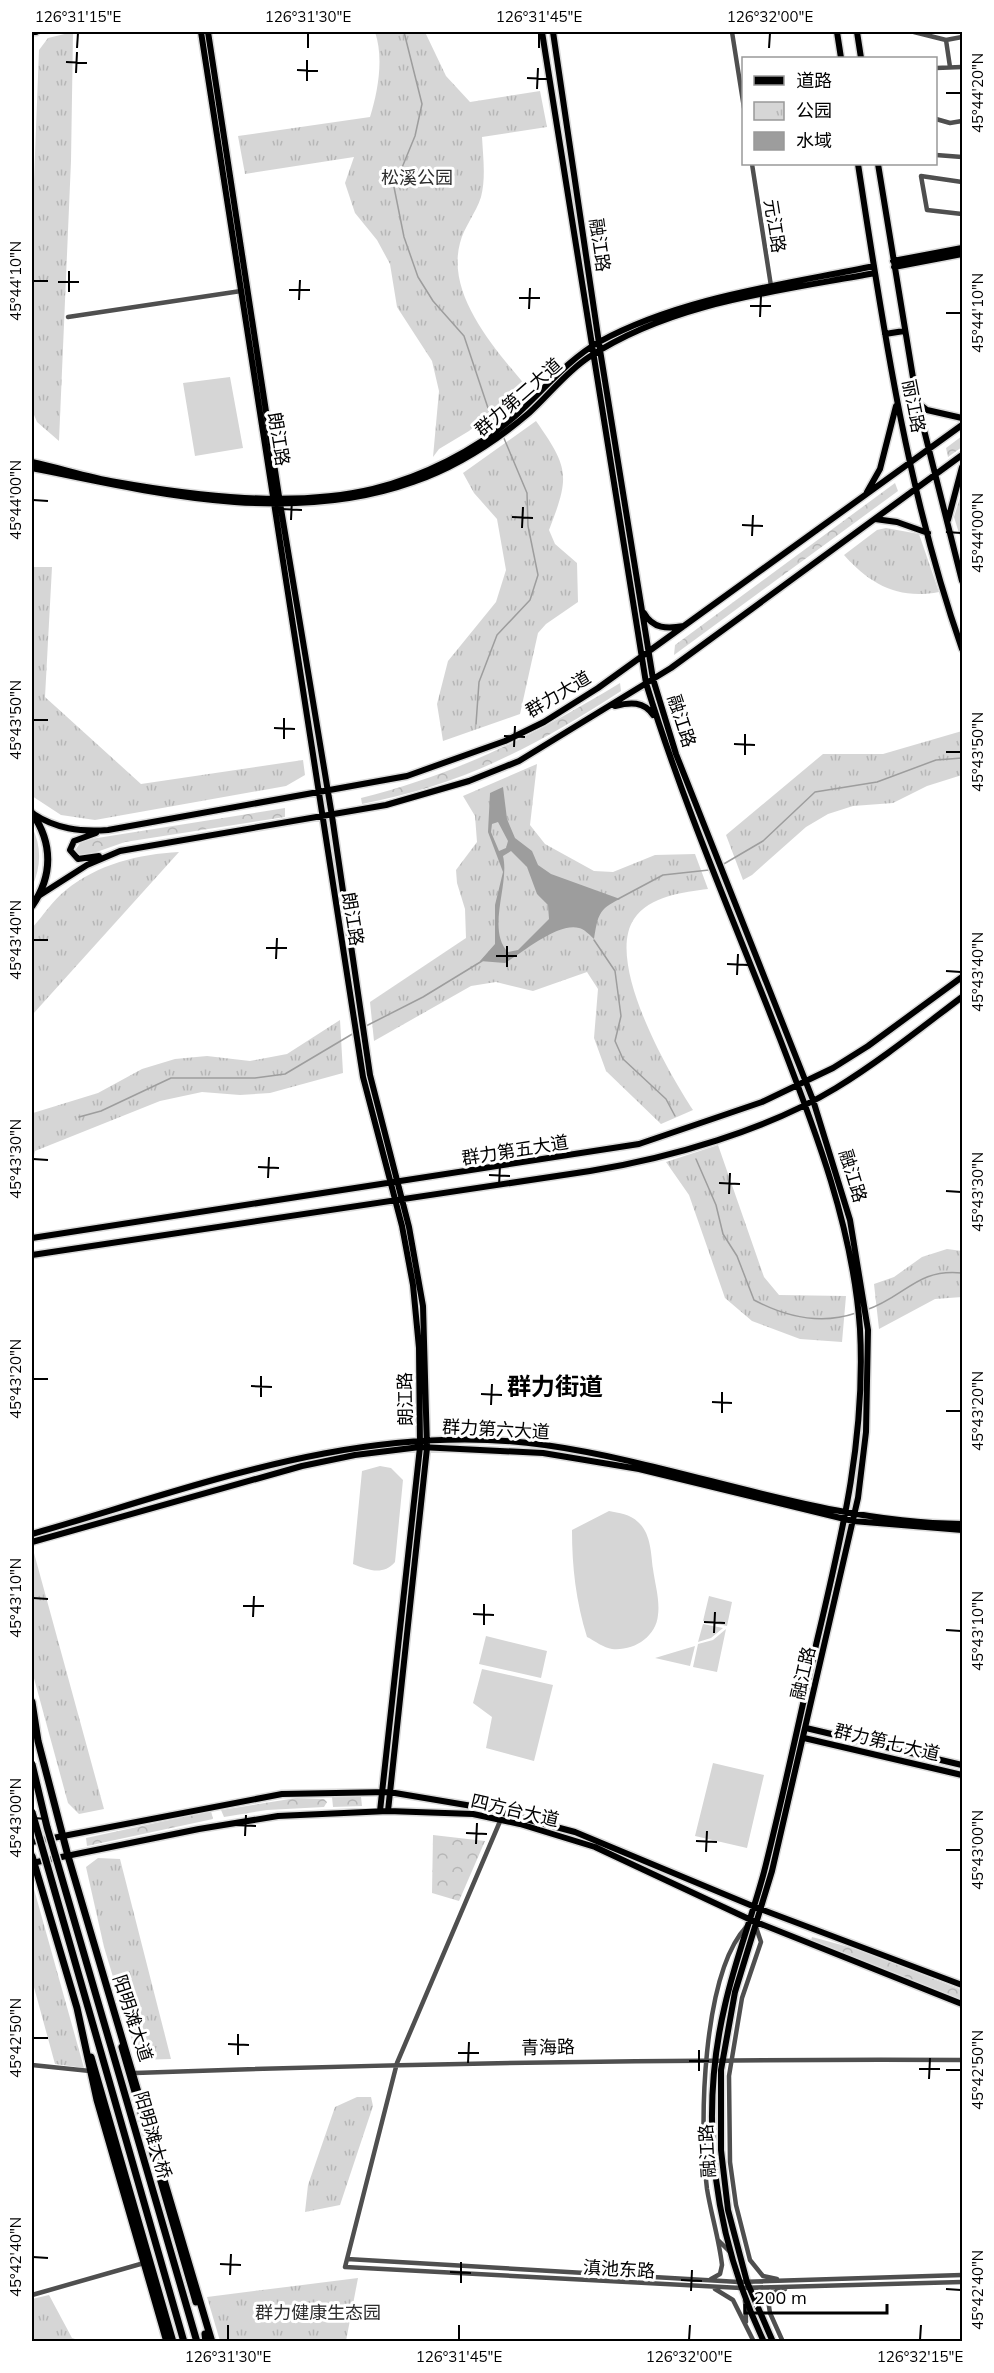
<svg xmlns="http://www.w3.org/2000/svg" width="994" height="2373" font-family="Mulish,'Noto Sans SC',sans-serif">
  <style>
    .green { fill: #d6d6d6 }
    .forest { fill: url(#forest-crowns) }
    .park { fill: url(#park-tufts) }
    .water { fill: #9d9d9d; fill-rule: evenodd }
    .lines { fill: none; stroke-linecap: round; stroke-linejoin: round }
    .stream { stroke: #9d9d9d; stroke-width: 1.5 }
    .major-casing { stroke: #dbdbdb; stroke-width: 9 }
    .highway-casing { stroke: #dbdbdb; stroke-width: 10 }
    .minor { stroke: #4f4f4f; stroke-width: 4.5 }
    .major { stroke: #000; stroke-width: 6 }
    .highway { stroke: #000; stroke-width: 7 }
    .highway-bridge-casing { stroke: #dbdbdb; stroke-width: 10; stroke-linecap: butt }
    .highway-bridge { stroke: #000; stroke-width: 7 }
    .ticks { fill: none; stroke: #000; stroke-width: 2 }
    .labels { text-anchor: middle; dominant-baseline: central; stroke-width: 6; stroke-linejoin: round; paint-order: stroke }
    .park-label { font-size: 18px; fill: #2d2d2d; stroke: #fff }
    .street-label { font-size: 18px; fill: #000; stroke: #fff }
    .district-label { font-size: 24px; font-weight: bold; fill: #000; stroke: #fff }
    .neatline { fill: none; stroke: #000; stroke-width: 2 }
    .ticks-label { font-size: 15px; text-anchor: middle; fill: #000 }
  </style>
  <defs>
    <pattern id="forest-crowns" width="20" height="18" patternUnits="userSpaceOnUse" patternTransform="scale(1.5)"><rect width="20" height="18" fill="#d6d6d6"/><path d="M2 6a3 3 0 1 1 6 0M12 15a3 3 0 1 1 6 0" fill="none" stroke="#b6b6b6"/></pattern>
    <pattern id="park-tufts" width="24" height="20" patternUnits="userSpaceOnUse" patternTransform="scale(1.5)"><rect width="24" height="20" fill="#d6d6d6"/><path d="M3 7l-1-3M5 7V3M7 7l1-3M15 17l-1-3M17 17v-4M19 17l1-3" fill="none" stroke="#b6b6b6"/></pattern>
  </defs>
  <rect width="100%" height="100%" fill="#fff"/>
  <path class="green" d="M 230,377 L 243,448 L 195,456 L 183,383 Z
    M 32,827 C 42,847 41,867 32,887 Z
    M 380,1466 L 391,1468 L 403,1480 L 395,1562 C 383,1576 368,1570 353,1564 L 362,1471 Z
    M 609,1511 C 619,1513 630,1514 638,1522 C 651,1533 651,1554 653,1569 C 655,1584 660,1600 658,1615 C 656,1637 634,1651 612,1649 C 604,1648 595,1641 587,1637 C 576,1601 572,1568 572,1530 Z
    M 709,1596 L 732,1602 L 727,1626 L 703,1621 Z
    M 703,1624 L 723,1628 L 711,1638 L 698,1642 Z
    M 726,1629 L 717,1672 L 693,1667 L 698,1644 L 713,1640 Z
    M 486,1636 L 547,1651 L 541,1678 L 479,1664 Z
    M 695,1646 L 690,1666 L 655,1658 Z
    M 482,1669 L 553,1685 L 534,1761 L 486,1748 L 492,1717 L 473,1703 Z
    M 713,1763 L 764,1775 L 747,1848 L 695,1836 Z"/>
  <path class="forest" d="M 962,436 L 962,447 L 948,457 L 946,448 Z
    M 895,483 L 898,491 L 674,655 L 675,645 Z
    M 620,683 L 621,691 C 534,747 465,784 362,804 L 361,798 C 460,773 534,735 620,683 Z
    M 285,808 L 285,817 L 125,842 L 85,856 L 78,856 L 74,852 L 80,843 L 91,839 Z
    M 332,1797 L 361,1797 L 362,1806 L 333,1807 Z
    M 296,1798 L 324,1799 L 327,1802 L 324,1807 L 267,1810 L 224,1817 L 221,1810 Z
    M 211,1811 L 213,1819 L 87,1846 L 86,1838 Z
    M 433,1835 L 485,1841 L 459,1901 L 432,1893 Z
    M 812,1937 L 860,1950 L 962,1990 L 962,2000 L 811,1940 Z"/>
  <path class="park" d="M 73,32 L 71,161 L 59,441 L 37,422 L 32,410 L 32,232 L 39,50 L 48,38 Z
    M 375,32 L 425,32 L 446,76 L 470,102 L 540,91 L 547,127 L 482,137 C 483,156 486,178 481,197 C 476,213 464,227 460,243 C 446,295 495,349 525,385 L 469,431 L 439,449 L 433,457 L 439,391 L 432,361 L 397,307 L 390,264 L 377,240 L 355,213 L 345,183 L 354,157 L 245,174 L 238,136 L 370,117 C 378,91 384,58 375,32 Z
    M 536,421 C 569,468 570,476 549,530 L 555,544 L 577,563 L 578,602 L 546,624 L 538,633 L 520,714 L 443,741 L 437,704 L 448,661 L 496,602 L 506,570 L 497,519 L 474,493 L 463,473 Z
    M 962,491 L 962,543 L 954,517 Z
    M 886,528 L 919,534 L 939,592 C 898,600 870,584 844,555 L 877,530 Z
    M 32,567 L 52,567 L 45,697 L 141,784 L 303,760 L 305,775 L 286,786 L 95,820 L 61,815 L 32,796 Z
    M 962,731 L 962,775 L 927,786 L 893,803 L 853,806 L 828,814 L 806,827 L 752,875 L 743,880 L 726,835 L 823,754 L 883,754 Z
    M 537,764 L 530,825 L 545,844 L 594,871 L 613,872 L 655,855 L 695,854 L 708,889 C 684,892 649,896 634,919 C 605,962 668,1072 693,1110 L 661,1124 L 606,1071 L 594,1038 L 598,989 L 587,972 L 533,991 L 496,982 L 471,986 L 374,1041 L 370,1002 L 466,938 L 465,909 L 457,883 L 456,870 L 477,842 L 475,816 L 463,796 Z
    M 179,852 L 33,1014 L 33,1113 L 98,1093 L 142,1069 L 175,1059 L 207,1056 L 250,1061 L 287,1054 L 340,1020 L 343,1073 L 270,1093 L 240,1095 L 202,1092 L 160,1101 L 35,1151 L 32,1166 L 32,928 C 43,916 53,900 66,890 C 98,864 139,854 179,852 Z
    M 718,1145 L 764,1277 L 779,1295 L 846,1296 L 842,1342 L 800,1339 L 752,1321 L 725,1298 L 689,1195 L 666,1162 Z
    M 947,1249 L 962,1251 L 962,1297 L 935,1299 L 879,1329 L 874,1284 L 894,1277 L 922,1257 Z
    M 32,1553 L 34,1553 L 104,1809 L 79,1814 L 68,1803 L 32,1671 Z
    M 98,1858 L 120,1859 L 171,2059 L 138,2060 L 104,1947 L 86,1867 Z
    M 32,1882 L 84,2068 L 55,2064 L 32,1980 Z
    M 357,2097 L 371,2097 L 373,2106 L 340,2205 L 305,2212 L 308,2185 L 335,2107 Z
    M 358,2278 L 346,2341 L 220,2341 L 207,2297 Z
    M 49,2295 L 72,2338 L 81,2341 L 32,2341 L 32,2299 Z"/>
  <path class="water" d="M 503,787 L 507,819 L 515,838 L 532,851 L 538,865 L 551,874 L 620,899 C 598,909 598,916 594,939 C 590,935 584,929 579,928 C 558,922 522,953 505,963 L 480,961 L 495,944 L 495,905 L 503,872 L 488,832 L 490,793 ZM 498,822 L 508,841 L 506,848 L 499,851 L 491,832 L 492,824 ZM 511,851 L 527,867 L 537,894 L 548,905 L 549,919 L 518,950 L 508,952 C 486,929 510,884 503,856 Z"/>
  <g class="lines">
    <path class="stream" d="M 404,32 L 422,104 L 415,136 L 394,187 L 404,237 L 418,277 L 433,301 L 464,336 L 488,408 L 498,427
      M 476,724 L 479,682 L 497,635 L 530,600 L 538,575 L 528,526 L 527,493 L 503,436
      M 722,865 L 763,841 L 815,792 L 877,782 L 936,760 L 962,758
      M 618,899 L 663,875 L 709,870
      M 594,940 L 615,971 L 621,1016 L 615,1041 L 623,1059 L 666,1099 L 675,1116
      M 366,1026 L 423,997 L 482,961
      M 79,1117 L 101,1111 L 171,1078 L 255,1078 L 285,1074 L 354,1033
      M 696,1159 L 716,1205 L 723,1234 L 737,1256 L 754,1300 C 786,1317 821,1325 856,1313
      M 866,1310 C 905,1297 917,1268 962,1273"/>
    <g class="major-casing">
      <path id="major" d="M 32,32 L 36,32
        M 201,32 L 363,1077 L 402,1226 L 413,1285 L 419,1348 L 420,1447 L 380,1811
        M 208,32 L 280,503 L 332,816 L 370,1075 L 409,1227 L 423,1306 L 427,1448 L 388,1811
        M 542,32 L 646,683 C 683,804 734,921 780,1039 C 816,1132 853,1228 860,1329 C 866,1439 841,1539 816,1645 C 799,1721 783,1797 764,1872 C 752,1917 735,1960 725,2005 C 698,2119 714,2236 764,2342
        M 553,32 L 600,350 L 653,679 L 676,754 L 813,1100 L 850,1220 L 868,1330 L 866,1432 L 858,1498 L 772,1871 L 735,1992 L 721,2070 L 721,2150 L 728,2210 L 747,2282 L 773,2342
        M 837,32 L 841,58
        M 857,32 L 861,58
        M 858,164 C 883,327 907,492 962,649
        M 878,164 L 917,402 L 962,581
        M 893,261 L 962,248
        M 894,267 L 962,254
        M 885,334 L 904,331
        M 917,402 L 927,410 L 962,418
        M 32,462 C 60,468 87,477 116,482 C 195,496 294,508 373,489 C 424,476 474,451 514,417 C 541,393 567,360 599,342 C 682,297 782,285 874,266
        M 32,468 C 154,493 290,526 413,482 C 456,467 495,442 529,413 C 549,395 566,372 589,357 C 672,302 779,291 875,273
        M 867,492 L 880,469 L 896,406
        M 875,519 L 897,522 L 928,533
        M 948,520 L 962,467
        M 644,613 C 653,629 667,629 684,626
        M 615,706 C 630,702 644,701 653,715
        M 32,813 C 56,829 80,832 108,830 L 407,776 L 505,741 L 544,722 L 598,688 L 962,425
        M 96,833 L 74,841 L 70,850 L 78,859 L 99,856
        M 40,895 L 87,865 L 120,851 L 386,805 L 469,781 L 519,761 L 671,668 L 962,455
        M 32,1238 L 639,1144 L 762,1102 L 833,1068 L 868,1046 L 962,977
        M 32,1255 L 590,1171 C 670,1158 767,1130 836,1088 C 880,1061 921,1028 962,997
        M 32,1534 C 201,1485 366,1420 545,1445 C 685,1465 820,1523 962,1524
        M 32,1542 L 302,1466 L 355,1455 L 420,1447 L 543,1453 L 639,1469 L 853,1521 L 962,1530
        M 806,1728 L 962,1765
        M 804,1738 L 962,1775
        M 32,1842 L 282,1794 L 389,1792 L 484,1808 L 575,1832 L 755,1907 L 962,1985
        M 32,1863 L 199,1829 L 278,1816 L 388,1811 L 473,1814 L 520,1824 L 595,1847 L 751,1920 L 962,2004"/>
    </g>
    <g class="highway-casing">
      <path id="highway" d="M 32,813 C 53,843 53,876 32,906
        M 32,1702 L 38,1741 L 68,1856 L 212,2342
        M 32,1856 L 77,2008 L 97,2100 L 167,2342
        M 122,2047 L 196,2302
        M 91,2057 L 173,2342
        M 205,2334 L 206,2342"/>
    </g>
    <path class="minor" d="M 732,32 L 744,108
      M 914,32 L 946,40 L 962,37
      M 946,40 L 950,67
      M 936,68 L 962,67
      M 936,119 L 950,123 L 962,121
      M 936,155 L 962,157
      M 752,164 L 771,286
      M 962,182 L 921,176 L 927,210 L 962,214
      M 68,317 L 241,291
      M 501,1819 L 397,2063 L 345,2267 L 741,2288 L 962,2282
      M 756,1927 L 761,1942 L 742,1998 L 729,2076 L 730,2162 L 736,2205 L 750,2260 L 763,2276 L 777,2279
      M 32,2065 L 90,2071
      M 135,2073 C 411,2063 686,2059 962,2060
      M 718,2240 L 730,2252
      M 347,2259 L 739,2282 L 962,2275
      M 711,2279 L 720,2274 L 722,2265 C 719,2239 711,2214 707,2189 C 699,2126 702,1973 747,1926
      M 715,2289 L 733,2300 L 754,2342
      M 32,2295 L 144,2263
      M 745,2300 L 746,2322
      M 783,2342 L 770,2313 L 768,2300 L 773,2293 L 785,2289"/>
    <use href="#major" class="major"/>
    <use href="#highway" class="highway"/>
    <g class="highway-bridge-casing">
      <path id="highway-bridge" d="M 32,1764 L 47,1827 L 197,2342
        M 32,1812 L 184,2342"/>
    </g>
    <use href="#highway-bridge" class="highway-bridge"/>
  </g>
  <path class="ticks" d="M 77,48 L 78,33M 308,48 L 308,33M 539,48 L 539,33M 769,48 L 770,33M 66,62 L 87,63M 297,70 L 318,71M 76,73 L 77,52M 527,78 L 548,79M 307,81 L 307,60M 537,89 L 538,68M 946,93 L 961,93M 33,281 L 48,281M 58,282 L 79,282M 289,290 L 310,290M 69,292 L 69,271M 519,298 L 540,298M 299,300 L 300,280M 750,306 L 771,306M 529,309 L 530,288M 946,313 L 961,313M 760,317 L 761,296M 33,500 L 48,501M 281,509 L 302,510M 512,517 L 533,518M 291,520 L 292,499M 742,525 L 763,526M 522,528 L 523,507M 946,532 L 961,533M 752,536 L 753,515M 33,720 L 48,720M 274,728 L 295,729M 504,736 L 525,737M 284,739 L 284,718M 734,744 L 755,745M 514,747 L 515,726M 946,752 L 961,752M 745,755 L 745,734M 33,940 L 48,940M 266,948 L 287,948M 496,956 L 517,956M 276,959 L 277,938M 727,964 L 748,965M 507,967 L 507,946M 946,971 L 961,972M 737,975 L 738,954M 33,1159 L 48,1160M 258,1167 L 279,1168M 489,1175 L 510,1176M 268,1178 L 269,1157M 719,1183 L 740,1184M 499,1186 L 500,1165M 946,1191 L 961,1192M 729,1194 L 730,1173M 33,1379 L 48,1379M 251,1386 L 272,1387M 481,1394 L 502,1395M 261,1397 L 261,1376M 712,1402 L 732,1403M 491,1405 L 492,1384M 946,1411 L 961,1411M 722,1413 L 722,1392M 33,1598 L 48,1599M 243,1606 L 264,1606M 473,1614 L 494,1615M 253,1617 L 254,1596M 704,1622 L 725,1623M 484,1625 L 484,1604M 946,1630 L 961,1631M 714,1633 L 715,1612M 33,1818 L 48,1819M 235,1825 L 256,1826M 466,1833 L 487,1834M 245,1836 L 246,1815M 696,1841 L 717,1842M 476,1844 L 477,1823M 946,1850 L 961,1850M 706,1852 L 707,1831M 33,2038 L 48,2038M 228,2044 L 249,2045M 458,2053 L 479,2053M 238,2055 L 238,2034M 689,2061 L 709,2061M 468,2063 L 469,2042M 919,2069 L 940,2069M 946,2070 L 961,2070M 699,2071 L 699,2050M 929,2079 L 930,2058M 33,2257 L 48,2258M 220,2264 L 241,2265M 450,2272 L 471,2273M 230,2275 L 231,2254M 681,2280 L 702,2281M 461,2283 L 461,2262M 946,2289 L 961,2290M 691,2291 L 692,2270M 228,2340 L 228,2325M 459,2340 L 459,2325M 689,2340 L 690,2325M 920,2340 L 921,2325"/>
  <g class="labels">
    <g class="park-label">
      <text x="417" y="177">松溪公园</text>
      <text x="318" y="2312">群力健康生态园</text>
    </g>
    <g class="street-label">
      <text transform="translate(775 226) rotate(81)">元江路</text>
      <text transform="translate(600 245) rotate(82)">融江路</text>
      <text transform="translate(518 397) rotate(-41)">群力第二大道</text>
      <text transform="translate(914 406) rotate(79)">丽江路</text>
      <text transform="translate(279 439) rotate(81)">朗江路</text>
      <text transform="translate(558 694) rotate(-31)">群力大道</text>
      <text transform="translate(682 721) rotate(72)">融江路</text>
      <text transform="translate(353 919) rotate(81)">朗江路</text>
      <text transform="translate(515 1150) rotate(-9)">群力第五大道</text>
      <text transform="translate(853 1176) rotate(73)">融江路</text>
      <text transform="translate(405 1399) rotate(-91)">朗江路</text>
      <text transform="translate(496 1429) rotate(3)">群力第六大道</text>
      <text transform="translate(803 1673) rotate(-77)">融江路</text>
      <text transform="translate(887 1742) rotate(13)">群力第七大道</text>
      <text transform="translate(515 1810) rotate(13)">四方台大道</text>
      <text transform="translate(133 2018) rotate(72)">阳明滩大道</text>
      <text transform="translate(548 2047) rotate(-1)">青海路</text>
      <text transform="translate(153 2135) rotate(74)">阳明滩大桥</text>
      <text transform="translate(707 2151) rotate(-93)">融江路</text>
      <text transform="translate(619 2269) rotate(3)">滇池东路</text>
    </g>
    <g class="district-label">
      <text x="555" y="1386">群力街道</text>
    </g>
  </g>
  <rect width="994" height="2373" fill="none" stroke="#ffffff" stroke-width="66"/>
  <rect x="742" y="57" width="195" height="108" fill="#ffffff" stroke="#999999" stroke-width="1.5"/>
  <rect x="754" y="76" width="30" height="9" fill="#000000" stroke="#999999" stroke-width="1.5"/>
  <text x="796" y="87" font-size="18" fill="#000000">道路</text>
  <rect x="754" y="102" width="30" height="18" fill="url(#park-tufts)" stroke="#999999" stroke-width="1.5"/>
  <text x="796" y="117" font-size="18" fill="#000000">公园</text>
  <rect x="754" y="132" width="30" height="18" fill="#9d9d9d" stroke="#999999" stroke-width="1.5"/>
  <text x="796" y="147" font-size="18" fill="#000000">水域</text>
  <path d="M745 2304v9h142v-9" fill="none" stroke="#000000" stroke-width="3"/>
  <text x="754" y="2304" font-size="18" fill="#000000" stroke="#ffffff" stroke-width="4.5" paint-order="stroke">200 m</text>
  <rect x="33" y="33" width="928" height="2307" class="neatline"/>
  <g class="ticks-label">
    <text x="78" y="22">126°31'15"E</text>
    <text x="308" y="22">126°31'30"E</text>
    <text x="539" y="22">126°31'45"E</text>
    <text x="770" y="22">126°32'00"E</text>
    <text transform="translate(978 93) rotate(-90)" y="5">45°44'20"N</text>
    <text transform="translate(16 281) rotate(-90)" y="5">45°44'10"N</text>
    <text transform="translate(978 313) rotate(-90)" y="5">45°44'10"N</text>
    <text transform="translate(16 500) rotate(-90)" y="5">45°44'00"N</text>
    <text transform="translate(978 533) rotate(-90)" y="5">45°44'00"N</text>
    <text transform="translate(16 720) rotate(-90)" y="5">45°43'50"N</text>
    <text transform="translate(978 752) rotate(-90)" y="5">45°43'50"N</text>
    <text transform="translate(16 940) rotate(-90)" y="5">45°43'40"N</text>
    <text transform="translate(978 972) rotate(-90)" y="5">45°43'40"N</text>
    <text transform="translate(16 1159) rotate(-90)" y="5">45°43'30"N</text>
    <text transform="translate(978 1192) rotate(-90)" y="5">45°43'30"N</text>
    <text transform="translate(16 1379) rotate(-90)" y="5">45°43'20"N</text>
    <text transform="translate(978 1411) rotate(-90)" y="5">45°43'20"N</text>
    <text transform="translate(16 1598) rotate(-90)" y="5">45°43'10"N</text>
    <text transform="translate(978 1631) rotate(-90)" y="5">45°43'10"N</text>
    <text transform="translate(16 1818) rotate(-90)" y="5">45°43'00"N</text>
    <text transform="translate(978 1850) rotate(-90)" y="5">45°43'00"N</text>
    <text transform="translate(16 2038) rotate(-90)" y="5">45°42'50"N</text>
    <text transform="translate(978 2070) rotate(-90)" y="5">45°42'50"N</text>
    <text transform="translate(16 2257) rotate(-90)" y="5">45°42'40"N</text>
    <text transform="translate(978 2290) rotate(-90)" y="5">45°42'40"N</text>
    <text x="228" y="2362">126°31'30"E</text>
    <text x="459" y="2362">126°31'45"E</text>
    <text x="689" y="2362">126°32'00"E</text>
    <text x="920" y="2362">126°32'15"E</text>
  </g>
</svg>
